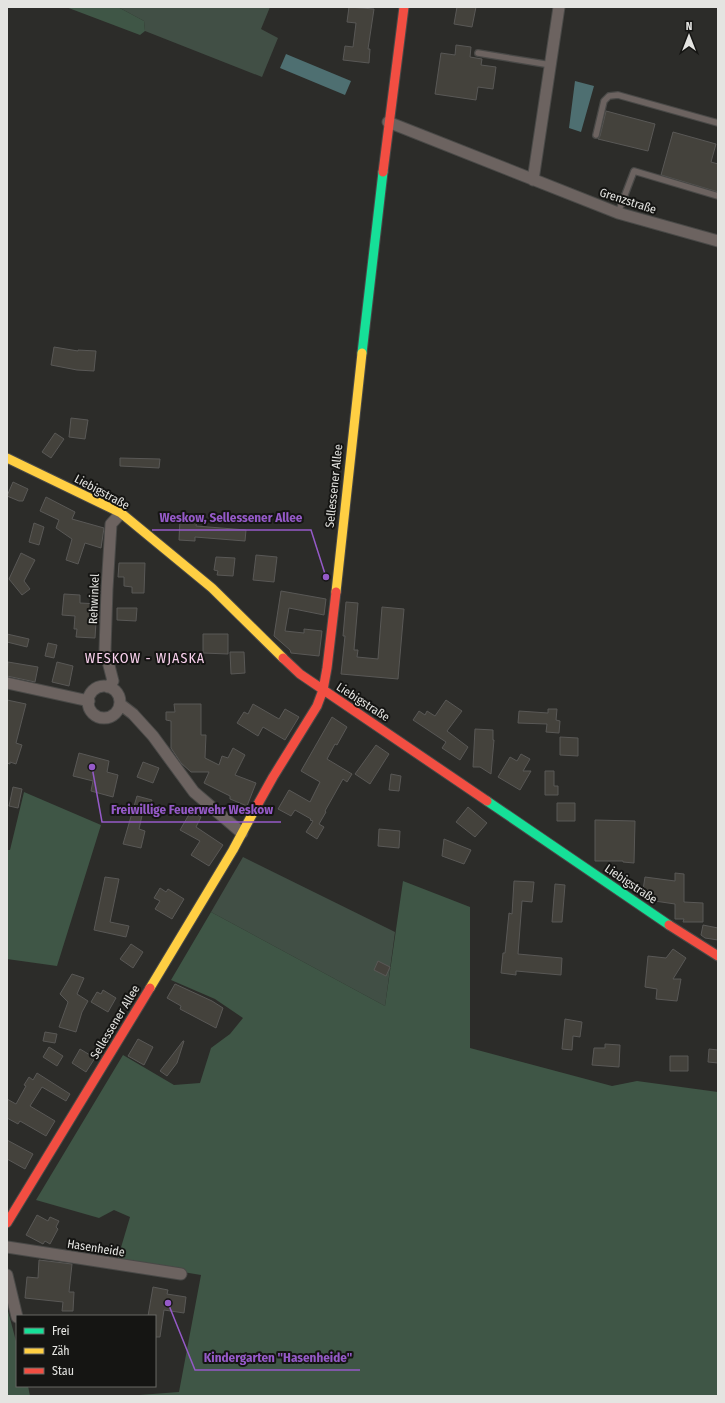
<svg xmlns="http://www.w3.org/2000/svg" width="725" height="1403" font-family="'Fira Sans Condensed',sans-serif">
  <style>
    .green { fill: #414f45 }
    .forest { fill: #3f5646 }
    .water { fill: #4e6f71 }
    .building { fill: #44423c; stroke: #595856 }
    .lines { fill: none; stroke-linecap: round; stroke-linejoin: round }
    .lane-casing { stroke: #494947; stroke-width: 8 }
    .street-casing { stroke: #494947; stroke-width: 13 }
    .fast-casing { stroke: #494947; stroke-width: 11 }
    .slow-casing { stroke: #494947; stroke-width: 11 }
    .jam-casing { stroke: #494947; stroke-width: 11 }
    .lane { stroke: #6c6360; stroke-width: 5.5 }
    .street { stroke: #6c6360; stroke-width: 11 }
    .fast { stroke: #16e098; stroke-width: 9 }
    .slow { stroke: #ffcf43; stroke-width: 9 }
    .jam { stroke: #f24e42; stroke-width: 9 }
    .labels { text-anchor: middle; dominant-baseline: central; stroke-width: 4; stroke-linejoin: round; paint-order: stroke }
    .street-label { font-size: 12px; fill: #e4e4e1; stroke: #151513 }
    .quarter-label { font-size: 14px; letter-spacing: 1px; fill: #fad1ee; stroke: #151513 }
    .leader { fill: none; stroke: #955ac8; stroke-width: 1.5 }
    .callout-dot { fill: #955ac8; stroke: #151513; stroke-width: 1.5 }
    .callout-label { font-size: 13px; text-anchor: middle; font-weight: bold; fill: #955ac8; stroke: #151513; stroke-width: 4; stroke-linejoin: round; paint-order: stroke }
  </style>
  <rect width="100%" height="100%" fill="#2c2c29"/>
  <path class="green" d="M 118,7 L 270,7 L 261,29 L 278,38 L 262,77 L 145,31 L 144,21 Z
    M 243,857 L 395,932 L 385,1006 L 211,912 Z"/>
  <path class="forest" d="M 66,7 L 118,7 L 144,21 L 145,31 L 140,35 Z
    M 24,792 L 101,825 L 57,966 L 7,959 L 7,850 L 10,850 Z
    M 403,881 L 470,907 L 470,1048 L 612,1086 L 637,1081 L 718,1092 L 718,1396 L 126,1396 L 179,1392 L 201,1275 L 117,1261 L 130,1217 L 114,1210 L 99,1218 L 36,1200 L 123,1055 L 174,1085 L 200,1083 L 211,1048 L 230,1034 L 243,1018 L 215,999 L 171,980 L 211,912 L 385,1006 Z
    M 7,1307 L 17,1345 L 17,1386 L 28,1386 L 30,1396 L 7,1396 Z"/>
  <path class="water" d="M 286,54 L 351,81 L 345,95 L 280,68 Z
    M 575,81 L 594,86 L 581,132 L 569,128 Z"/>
  <path class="building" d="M 349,7 L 374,9 L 368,49 L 370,49 L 369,63 L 343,60 L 345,46 L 353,47 L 356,23 L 347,22 Z
    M 457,7 L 476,7 L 472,27 L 454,24 Z
    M 456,45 L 471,47 L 470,57 L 482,59 L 481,65 L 496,67 L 493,89 L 478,87 L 476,100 L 435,94 L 441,53 L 455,55 Z
    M 606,111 L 655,124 L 648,151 L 598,139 L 600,136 Z
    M 673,132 L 716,144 L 711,162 L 718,164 L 718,192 L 661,175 Z
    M 54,347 L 78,351 L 78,350 L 96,351 L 94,371 L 77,370 L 51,365 Z
    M 71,418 L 88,420 L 85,439 L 69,437 Z
    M 55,433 L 64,439 L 51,458 L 42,452 Z
    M 120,458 L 160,459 L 159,468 L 120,466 Z
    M 13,482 L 28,489 L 23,501 L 19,501 L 7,496 Z
    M 46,497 L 75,512 L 72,519 L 104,528 L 101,548 L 85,543 L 78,564 L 66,560 L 72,539 L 56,528 L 59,520 L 40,511 Z
    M 180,519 L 197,520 L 196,526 L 246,530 L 245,541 L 195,537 L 195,541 L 179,540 Z
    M 34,523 L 44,527 L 39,545 L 29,542 Z
    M 21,553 L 35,560 L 24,581 L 30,589 L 22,595 L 9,579 Z
    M 256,555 L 277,557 L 274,582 L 253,580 Z
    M 216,557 L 235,558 L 233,576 L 217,575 L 218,571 L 214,570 Z
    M 119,563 L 145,563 L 144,593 L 132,593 L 132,587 L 124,586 L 124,577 L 118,577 Z
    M 281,591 L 326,599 L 324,615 L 289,608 L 285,631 L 304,633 L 304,629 L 322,631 L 319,656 L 291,653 L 290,650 L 274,636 Z
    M 64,594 L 80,595 L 80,603 L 99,604 L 99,623 L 96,622 L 95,638 L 76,637 L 77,629 L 74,629 L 75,616 L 62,615 Z
    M 346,602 L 358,603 L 354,650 L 358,650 L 357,657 L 378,659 L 382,607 L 404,609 L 398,679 L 341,674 L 345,636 L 343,636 Z
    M 117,608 L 137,608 L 136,621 L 117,620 Z
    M 7,634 L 29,639 L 27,647 L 7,642 Z
    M 203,634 L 228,634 L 228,654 L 203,653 Z
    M 48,643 L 57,645 L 54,658 L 45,656 Z
    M 230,652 L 244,652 L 245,673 L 231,674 Z
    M 8,662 L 38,667 L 35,682 L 7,676 Z
    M 57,662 L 73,666 L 69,686 L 52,682 Z
    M 7,700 L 26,704 L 16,743 L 22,745 L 16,764 L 10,762 L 10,764 L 7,763 Z
    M 446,700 L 462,711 L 447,731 L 468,747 L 460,760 L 442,748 L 446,742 L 413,720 L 419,711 L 425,715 L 427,711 L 435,716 Z
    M 174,704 L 201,704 L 201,735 L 206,735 L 205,758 L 219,765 L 222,756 L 228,758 L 233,748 L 245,755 L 235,775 L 256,783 L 247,806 L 230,799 L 230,796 L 204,783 L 209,772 L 191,772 L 181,763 L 171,748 L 171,721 L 166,720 L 166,712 L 175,712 Z
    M 253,704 L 279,719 L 285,709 L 299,717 L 285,740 L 263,727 L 258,736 L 237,723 L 244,712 L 248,714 Z
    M 548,709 L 557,709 L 556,720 L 560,721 L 559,733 L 546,732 L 547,724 L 518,723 L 519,711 L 548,713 Z
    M 332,717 L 347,727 L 337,745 L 335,744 L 327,759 L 352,774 L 347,782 L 343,779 L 325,811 L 326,812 L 319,824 L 324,827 L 317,839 L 306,832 L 313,821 L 310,820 L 311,819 L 295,810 L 291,816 L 278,809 L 289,790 L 310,802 L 320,782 L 301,771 Z
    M 475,729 L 493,730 L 493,740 L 494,740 L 491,774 L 480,767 L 473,767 Z
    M 560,737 L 578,738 L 578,756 L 560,755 Z
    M 376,745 L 389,754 L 370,784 L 355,774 Z
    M 79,753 L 109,761 L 107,772 L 118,775 L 113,797 L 91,791 L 93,781 L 73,776 Z
    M 521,754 L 530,759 L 523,771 L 531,771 L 520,790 L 498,777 L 510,757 L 517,761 Z
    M 143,762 L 159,768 L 153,783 L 137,777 Z
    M 545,771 L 554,771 L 554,786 L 558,786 L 558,795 L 545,795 Z
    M 391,774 L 401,776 L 399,791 L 389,790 Z
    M 13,787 L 22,789 L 18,808 L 9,806 Z
    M 137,796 L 152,800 L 149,812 L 143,811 L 139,829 L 145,831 L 141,848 L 123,844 Z
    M 557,803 L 575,803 L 575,821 L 557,821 Z
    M 468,807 L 487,823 L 475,837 L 456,822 Z
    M 191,811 L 201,817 L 196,827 L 223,845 L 209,866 L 191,855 L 200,841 L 180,830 Z
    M 595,820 L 635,821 L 634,863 L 623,862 L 623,861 L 595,861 Z
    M 379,829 L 400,831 L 399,848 L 378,846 Z
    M 444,839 L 471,850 L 464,864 L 442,856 Z
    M 675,873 L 684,874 L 684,902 L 703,903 L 703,922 L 683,922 L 684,919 L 675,919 L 675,904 L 648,900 L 642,896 L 645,877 L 675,881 Z
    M 105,877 L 119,879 L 110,922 L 129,926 L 126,937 L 94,930 Z
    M 514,881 L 534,882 L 532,902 L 522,901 L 518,954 L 562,958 L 561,975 L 516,971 L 516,975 L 501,973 L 503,953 L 505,953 L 509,913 L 512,914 Z
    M 555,884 L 565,885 L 562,922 L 552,922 Z
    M 160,888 L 166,892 L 168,889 L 184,899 L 172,919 L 155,909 L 160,901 L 154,898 Z
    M 703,925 L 718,928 L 718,940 L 705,938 L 701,935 Z
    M 131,944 L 143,952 L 133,968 L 120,959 Z
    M 673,949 L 686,958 L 673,979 L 681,979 L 677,1001 L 656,999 L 657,989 L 645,987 L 648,956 L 666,958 Z
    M 378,961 L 390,967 L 386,976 L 374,970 Z
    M 72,974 L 84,978 L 77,994 L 88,1001 L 82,1012 L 76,1032 L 59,1027 L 68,1002 L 60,994 Z
    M 175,984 L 212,1001 L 223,1008 L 216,1028 L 180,1009 L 181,1006 L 167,998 Z
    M 103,990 L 116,998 L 108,1012 L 91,1002 L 97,992 L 101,994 Z
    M 565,1019 L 582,1022 L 580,1037 L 573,1036 L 572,1050 L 562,1049 Z
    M 45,1032 L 57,1034 L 55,1043 L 43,1041 Z
    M 138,1039 L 153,1047 L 144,1065 L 128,1056 Z
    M 183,1041 L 184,1041 L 177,1063 L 167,1076 L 160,1071 Z
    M 605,1044 L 620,1045 L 619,1067 L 592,1065 L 594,1048 L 605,1048 Z
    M 49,1047 L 63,1056 L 57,1066 L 43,1057 Z
    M 80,1049 L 95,1058 L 86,1072 L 72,1063 Z
    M 709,1049 L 718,1050 L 718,1063 L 708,1062 Z
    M 670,1056 L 688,1056 L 688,1071 L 670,1071 Z
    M 37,1073 L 70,1094 L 66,1101 L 42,1087 L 30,1106 L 55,1121 L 46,1136 L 20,1121 L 18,1124 L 7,1118 L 7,1099 L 16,1104 L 26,1086 L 24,1085 L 29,1077 L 33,1080 Z
    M 7,1140 L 33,1154 L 25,1169 L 7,1159 Z
    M 37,1215 L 48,1221 L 50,1217 L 59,1221 L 56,1227 L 58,1229 L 50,1244 L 45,1241 L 43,1244 L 26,1235 Z
    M 39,1260 L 72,1264 L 69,1292 L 74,1292 L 73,1311 L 62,1311 L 63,1302 L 25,1298 L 27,1277 L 38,1278 Z
    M 153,1287 L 168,1290 L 167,1294 L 186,1297 L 184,1313 L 164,1310 L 160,1337 L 155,1337 L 155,1316 L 148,1316 Z"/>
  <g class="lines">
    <g class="lane-casing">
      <path id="lane" d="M 478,53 L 551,65
        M 596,135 L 604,101 L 609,96 L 618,95 L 718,123
        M 618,213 L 634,171 L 718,196"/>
    </g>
    <g class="street-casing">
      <path id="street" d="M 388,122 L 618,213 L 718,241
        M 533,180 L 559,7
        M 7,683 L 89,701
        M88 702a16 16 0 1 1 32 0a16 16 0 1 1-32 0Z
        M 108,687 L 113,681 L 105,650 L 107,589 L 111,524 L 121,513
        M 120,704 L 133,714 L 153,736 L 194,792 L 242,833
        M 7,1247 L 181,1274
        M 7,1275 L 17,1317"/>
    </g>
    <g class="fast-casing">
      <path id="fast" d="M 362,353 L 383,172
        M 487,801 L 669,925"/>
    </g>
    <g class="slow-casing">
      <path id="slow" d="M 7,458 L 121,513 L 212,588 L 283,658
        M 336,592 L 362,353
        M 150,988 L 233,850 L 254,811"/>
    </g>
    <g class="jam-casing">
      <path id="jam" d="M 383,172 L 404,7
        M 283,658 L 300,674 L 487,801
        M 254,811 L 273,777 L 317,706 L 323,690 L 327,668 L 336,592
        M 669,925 L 718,956
        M 7,1223 L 150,988"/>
    </g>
    <use href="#lane" class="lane"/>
    <use href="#street" class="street"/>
    <use href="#fast" class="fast"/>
    <use href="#slow" class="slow"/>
    <use href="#jam" class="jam"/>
  </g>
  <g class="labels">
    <g class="street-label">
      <text transform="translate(628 201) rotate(18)">Grenzstraße</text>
      <text transform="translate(334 486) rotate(-84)">Sellessener Allee</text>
      <text transform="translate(102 492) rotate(28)">Liebigstraße</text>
      <text transform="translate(94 599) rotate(-88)">Rehwinkel</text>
      <text transform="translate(363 702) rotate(33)">Liebigstraße</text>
      <text transform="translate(631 884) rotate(34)">Liebigstraße</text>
      <text transform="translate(115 1022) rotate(-59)">Sellessener Allee</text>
      <text transform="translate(96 1248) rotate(9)">Hasenheide</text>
    </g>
    <g class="quarter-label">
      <text x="145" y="658">WESKOW - WJASKA</text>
    </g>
  </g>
  <path class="leader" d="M326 577L311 530H152M92 767L102 822H281M168 1303L195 1370H360"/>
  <g class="callout-dot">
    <circle cx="326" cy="577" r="4"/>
    <circle cx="92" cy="767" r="4"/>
    <circle cx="168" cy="1303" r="4"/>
  </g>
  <g class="callout-label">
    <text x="231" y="522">Weskow, Sellessener Allee</text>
    <text x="192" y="814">Freiwillige Feuerwehr Weskow</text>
    <text x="278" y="1362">Kindergarten "Hasenheide"</text>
  </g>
  <rect width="725" height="1403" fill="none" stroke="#e4e4e1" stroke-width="16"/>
  <rect x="16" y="1315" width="140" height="72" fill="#151513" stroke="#686865"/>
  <rect x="24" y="1328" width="20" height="6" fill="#16e098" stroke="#686865"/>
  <text x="52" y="1335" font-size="12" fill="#e4e4e1">Frei</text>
  <rect x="24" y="1348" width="20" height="6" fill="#ffcf43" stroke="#686865"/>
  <text x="52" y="1355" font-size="12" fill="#e4e4e1">Zäh</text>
  <rect x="24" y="1368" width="20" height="6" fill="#f24e42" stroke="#686865"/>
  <text x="52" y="1375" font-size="12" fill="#e4e4e1">Stau</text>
  <g transform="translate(689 36)" stroke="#151513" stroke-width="3" paint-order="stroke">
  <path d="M0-3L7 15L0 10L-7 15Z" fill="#e4e4e1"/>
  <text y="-6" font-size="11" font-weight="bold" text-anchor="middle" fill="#e4e4e1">N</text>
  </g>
</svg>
